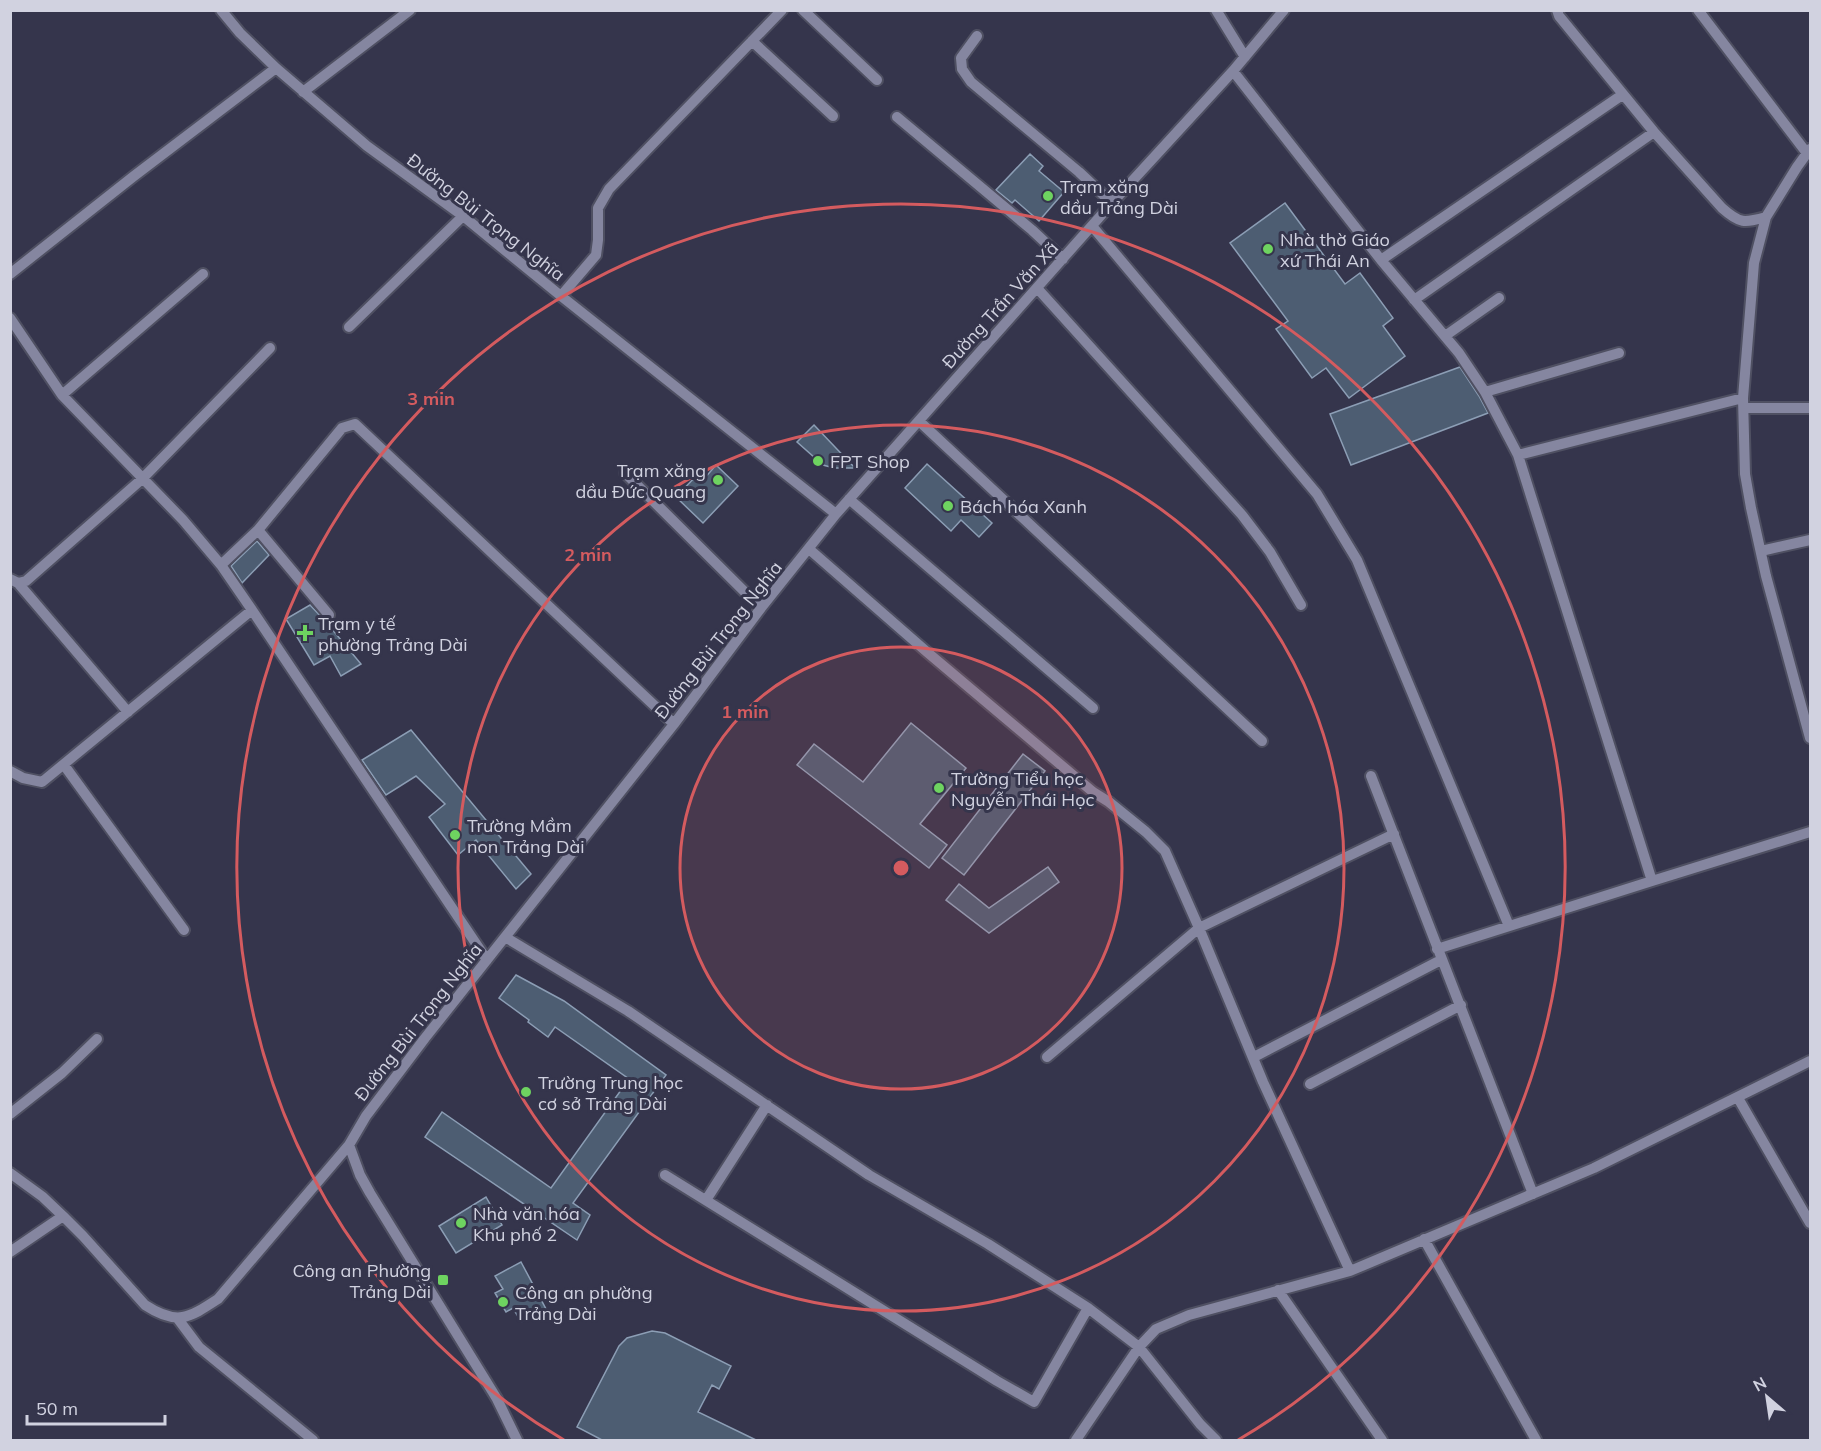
<svg xmlns="http://www.w3.org/2000/svg" width="1821" height="1451" font-family="Mulish,sans-serif">
  <style>
    .building { fill: #4d5d72; stroke: #8c9eb5; stroke-width: 1.5 }
    .lines { fill: none; stroke-linecap: round; stroke-linejoin: round }
    .minor-casing { stroke: #4f5062; stroke-width: 14 }
    .minor { stroke: #8586a0; stroke-width: 10 }
    .ring { fill: none; stroke: #d45b5f; stroke-width: 3 }
    .poi-dot { fill: #6ed360; stroke: #35354c; stroke-width: 2 }
    .labels { text-anchor: middle; dominant-baseline: central; stroke-width: 6; stroke-linejoin: round; paint-order: stroke }
    .poi-label { font-size: 18px; fill: #d1d2e0; stroke: #35354c; text-anchor: start }
    .street-label { font-size: 18px; fill: #d1d2e0; stroke: #35354c }
    .centre { fill: #d45b5f; stroke: #35354c; stroke-width: 3 }
    .ring-label { font-size: 18px; text-anchor: middle; font-weight: bold; fill: #d45b5f; stroke: #35354c; stroke-width: 6; stroke-linejoin: round; paint-order: stroke }
  </style>
  <rect width="100%" height="100%" fill="#35354c"/>
  <path class="building" d="M 1030,154 L 1043,166 L 1039,171 L 1064,192 L 1039,221 L 1015,200 L 1012,203 L 996,190 Z
    M 1285,203 L 1345,284 L 1360,273 L 1393,318 L 1383,326 L 1405,356 L 1349,398 L 1326,368 L 1312,378 L 1276,329 L 1288,321 L 1230,243 Z
    M 1460,367 L 1479,396 L 1488,413 L 1351,465 L 1330,414 Z
    M 814,425 L 855,468 L 834,468 L 823,465 L 797,442 Z
    M 927,464 L 992,523 L 979,537 L 961,520 L 951,531 L 905,488 Z
    M 716,465 L 738,486 L 703,523 L 676,497 L 698,474 L 704,479 Z
    M 257,541 L 269,555 L 242,583 L 231,566 Z
    M 310,605 L 326,622 L 361,664 L 341,676 L 330,656 L 314,665 L 286,619 Z
    M 911,723 L 966,768 L 920,824 L 947,845 L 929,868 L 797,765 L 814,744 L 863,782 Z
    M 411,730 L 531,874 L 516,889 L 476,840 L 458,855 L 429,817 L 445,804 L 416,776 L 386,795 L 362,760 Z
    M 1023,754 L 1045,771 L 964,875 L 942,858 Z
    M 1048,867 L 1059,882 L 989,933 L 946,900 L 959,884 L 989,908 Z
    M 516,975 L 564,1001 L 666,1075 L 573,1203 L 590,1215 L 577,1240 L 425,1137 L 442,1112 L 551,1188 L 629,1079 L 555,1027 L 548,1037 L 528,1022 L 529,1020 L 499,998 Z
    M 486,1197 L 502,1225 L 456,1253 L 439,1226 Z
    M 521,1262 L 546,1309 L 521,1322 L 513,1308 L 506,1312 L 495,1293 L 503,1289 L 495,1276 Z
    M 652,1331 L 665,1333 L 731,1366 L 719,1389 L 712,1385 L 698,1412 L 756,1440 L 602,1440 L 577,1427 L 619,1346 L 627,1338 Z"/>
  <g class="lines">
    <g class="minor-casing">
      <path id="minor" d="M 221,10 L 240,33 L 276,68 L 367,146 L 463,216 L 561,296 L 836,514
        M 803,10 L 877,80
        M 1216,10 L 1245,57
        M 1557,10 L 1559,16 L 1654,132 L 1722,208 C 1740,224 1744,223 1766,217
        M 1698,10 L 1806,152
        M 977,36 L 961,58 L 962,69 L 971,82 L 1079,172 L 1112,203
        M 752,41 L 833,116
        M 1233,71 L 1381,260 L 1459,353 L 1485,392 L 1518,455 L 1652,881 L 1437,949
        M 303,92 L 410,10
        M 897,117 L 1032,230 L 1063,259
        M 1810,149 L 1797,167 L 1766,217 L 1754,263 L 1743,398 L 1745,474 L 1751,508 L 1766,576 L 1810,738
        M 1092,226 L 1317,494 L 1357,560 L 1509,926
        M 1381,260 L 1622,95
        M 10,274 L 134,176 L 276,68
        M 1037,288 L 1242,515 L 1270,552 L 1301,605
        M 561,296 L 596,255 L 598,240 L 598,208 L 609,189 L 782,10
        M 1414,300 L 1654,132
        M 10,318 L 62,395 L 183,520 L 221,565 L 252,610 L 487,960
        M 349,327 L 463,216
        M 1445,336 L 1499,298
        M 1485,392 L 1619,353
        M 62,395 L 203,274
        M 1744,408 L 1810,408
        M 919,421 L 1262,741
        M 1518,455 L 1743,398
        M 625,473 L 761,608
        M 849,499 L 1093,708
        M 258,530 L 329,615
        M 809,549 L 927,652 L 1093,792 L 1109,802 L 1146,832 L 1165,851 L 1199,928 L 1263,1082 L 1350,1271
        M 1761,551 L 1810,540
        M 221,565 L 258,530 L 342,428 L 355,424 L 674,724
        M 10,579 L 18,583 L 26,581 L 142,479 L 270,348
        M 18,583 L 128,712
        M 64,765 L 184,930
        M 10,771 L 23,778 L 42,782 L 252,610
        M 1371,776 L 1533,1194
        M 1652,881 L 1810,832
        M 505,937 L 628,1011 L 869,1175 L 988,1244 L 1088,1308 L 1139,1347 L 1200,1424 L 1216,1440
        M 1047,1057 L 1199,928 L 1394,834
        M 1254,1057 L 1441,960
        M 1310,1084 L 1461,1005
        M 1738,1098 L 1810,1223
        M 10,1114 L 62,1073 L 97,1039
        M 10,1173 L 43,1197 L 63,1216
        M 665,1175 L 997,1381 L 1034,1402 L 1088,1308
        M 706,1200 L 767,1105
        M 1424,1239 L 1536,1440
        M 10,1252 L 63,1216 L 83,1236 L 145,1305 C 177,1326 189,1318 218,1299 L 349,1145
        M 1278,1290 L 1382,1440
        M 178,1319 L 199,1347 L 313,1440
        M 517,1440 L 497,1399 L 370,1193 L 360,1175 L 349,1145 L 366,1116 L 425,1038 L 674,724 L 761,608 L 836,514 L 1112,203 L 1233,71 L 1284,10
        M 1076,1440 L 1139,1347 L 1156,1329 L 1189,1315 L 1350,1271 L 1594,1168 L 1810,1061"/>
    </g>
    <use href="#minor" class="minor"/>
  </g>
  <circle cx="901" cy="868" r="221" fill="#d45b5f" fill-opacity=".12"/>
  <g class="ring">
    <circle cx="901" cy="868" r="221"/>
    <circle cx="901" cy="868" r="443"/>
    <path d="M564 1440A664 664 0 1 1 1238 1440"/>
  </g>
  <g class="poi-dot">
    <circle cx="1048" cy="196" r="6"/>
    <circle cx="1268" cy="249" r="6"/>
    <circle cx="818" cy="461" r="6"/>
    <circle cx="718" cy="480" r="6"/>
    <circle cx="948" cy="506" r="6"/>
    <path d="M302 624h6v6h6v6h-6v6h-6v-6h-6v-6h6z"/>
    <circle cx="939" cy="788" r="6"/>
    <circle cx="455" cy="835" r="6"/>
    <circle cx="526" cy="1092" r="6"/>
    <circle cx="461" cy="1223" r="6"/>
    <rect x="437" y="1274" width="12" height="12" rx="3"/>
    <circle cx="503" cy="1302" r="6"/>
  </g>
  <g class="labels">
    <g class="poi-label">
      <text x="1060" y="186">Trạm xăng<tspan x="1060" dy="21">dầu Trảng Dài</tspan></text>
      <text x="1280" y="239">Nhà thờ Giáo<tspan x="1280" dy="21">xứ Thái An</tspan></text>
      <text x="830" y="461">FPT Shop</text>
      <text x="706" y="470" text-anchor="end">Trạm xăng<tspan x="706" dy="21">dầu Đức Quang</tspan></text>
      <text x="960" y="506">Bách hóa Xanh</text>
      <text x="318" y="623">Trạm y tế<tspan x="318" dy="21">phường Trảng Dài</tspan></text>
      <text x="951" y="778">Trường Tiểu học<tspan x="951" dy="21">Nguyễn Thái Học</tspan></text>
      <text x="467" y="825">Trường Mầm<tspan x="467" dy="21">non Trảng Dài</tspan></text>
      <text x="538" y="1082">Trường Trung học<tspan x="538" dy="21">cơ sở Trảng Dài</tspan></text>
      <text x="473" y="1213">Nhà văn hóa<tspan x="473" dy="21">Khu phố 2</tspan></text>
      <text x="431" y="1270" text-anchor="end">Công an Phường<tspan x="431" dy="21">Trảng Dài</tspan></text>
      <text x="515" y="1292">Công an phường<tspan x="515" dy="21">Trảng Dài</tspan></text>
    </g>
    <g class="street-label">
      <text transform="translate(486 217) rotate(38)">Đường Bùi Trọng Nghĩa</text>
      <text transform="translate(1000 305) rotate(-48)">Đường Trần Văn Xã</text>
      <text transform="translate(718 640) rotate(-52)">Đường Bùi Trọng Nghĩa</text>
      <text transform="translate(418 1022) rotate(-52)">Đường Bùi Trọng Nghĩa</text>
    </g>
  </g>
  <circle cx="901" cy="868" r="9" class="centre"/>
  <g class="ring-label">
    <text x="431" y="405">3 min</text>
    <text x="588" y="561">2 min</text>
    <text x="745" y="718">1 min</text>
  </g>
  <rect width="1821" height="1451" fill="none" stroke="#d1d2e0" stroke-width="24"/>
  <g transform="translate(1767 1397) rotate(331)" stroke="#35354c" stroke-width="4.5" paint-order="stroke">
  <path d="M0-4.5L10 22L0 15L-10 22Z" fill="#d1d2e0"/>
  <text y="-9" font-size="16" font-weight="bold" text-anchor="middle" fill="#d1d2e0">N</text>
  </g>
  <path d="M27 1415v9h138v-9" fill="none" stroke="#d1d2e0" stroke-width="3"/>
  <text x="36" y="1415" font-size="18" fill="#d1d2e0" stroke="#35354c" stroke-width="4.5" paint-order="stroke">50 m</text>
</svg>
